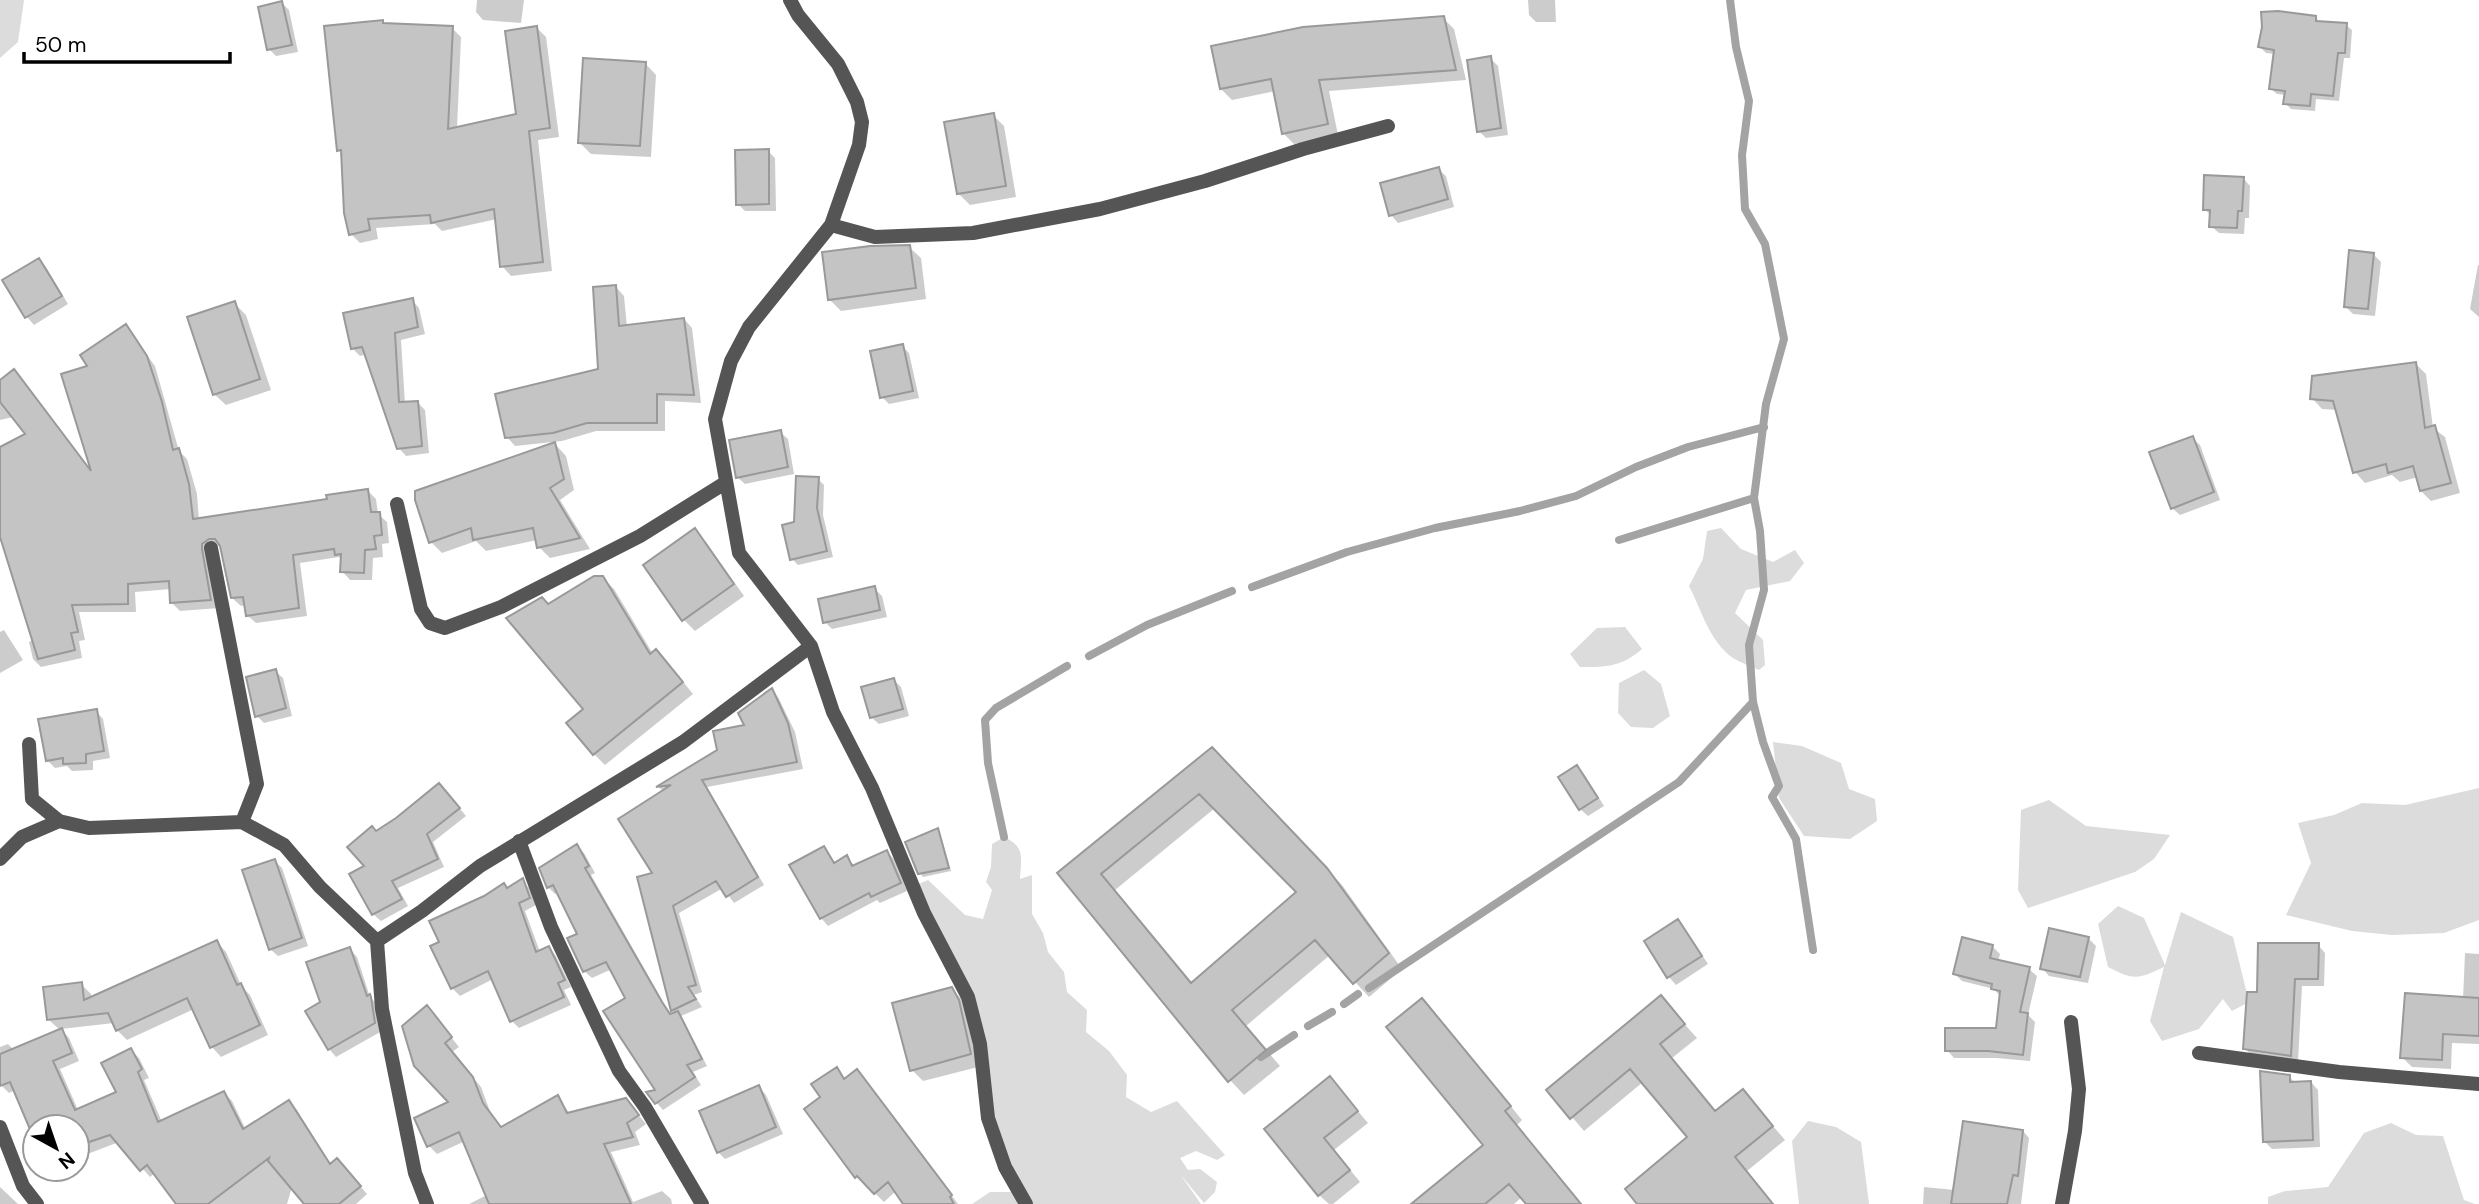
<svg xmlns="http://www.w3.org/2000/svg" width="2479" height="1204" font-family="'DM Sans',sans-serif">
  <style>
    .green { fill: #dcdcdc }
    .shadow { fill: #0003; fill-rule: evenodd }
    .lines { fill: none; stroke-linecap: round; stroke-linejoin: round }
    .stream { stroke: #a3a3a3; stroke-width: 8 }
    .building { fill: #c4c4c4; stroke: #999; stroke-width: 2; fill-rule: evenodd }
    .street { stroke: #555; stroke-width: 14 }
  </style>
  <rect width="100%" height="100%" fill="#fff"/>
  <path class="green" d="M 0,0 L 24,0 L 18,42 L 0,58 Z
    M 1721,528 L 1741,549 L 1773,562 L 1795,550 L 1804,563 L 1790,581 L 1746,590 L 1735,613 L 1763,640 L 1765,665 L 1759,670 C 1751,666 1741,663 1733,658 C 1709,641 1702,611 1689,586 L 1703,559 L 1707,531 Z
    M 1625,627 L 1642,649 C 1621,667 1607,667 1580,667 L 1570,654 L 1597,628 Z
    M 1644,670 L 1661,684 L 1670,716 L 1653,728 L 1631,727 L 1618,713 L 1619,683 Z
    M 1773,742 L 1802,746 L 1841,763 L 1849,789 L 1875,799 L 1877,821 L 1850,839 L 1804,836 L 1779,798 Z
    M 2479,788 L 2479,920 L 2444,933 L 2392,935 L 2352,931 L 2286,915 L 2311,863 L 2298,823 L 2334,815 L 2362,803 L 2405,805 Z
    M 2049,800 L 2086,826 L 2170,835 L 2154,859 L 2135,872 L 2028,908 L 2018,890 L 2021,810 Z
    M 1004,837 C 1026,847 1021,858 1020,879 L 1032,875 L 1032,914 L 1043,933 L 1048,952 L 1064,972 L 1067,992 L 1087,1010 L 1086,1032 L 1109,1051 L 1127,1075 L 1126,1097 L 1151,1112 L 1177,1101 L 1225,1155 L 1217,1160 L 1196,1151 L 1180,1158 L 1188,1170 L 1200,1169 L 1217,1182 L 1215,1192 L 1204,1203 L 1180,1174 L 1201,1204 L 1022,1204 L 1018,1197 L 1017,1204 L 972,1204 L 990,1192 L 1016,1192 L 983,1082 L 963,992 L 914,886 L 928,880 L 965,915 L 983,919 L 992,890 L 986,882 L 991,867 L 992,844 Z
    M 2118,906 L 2144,918 L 2165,965 L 2181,912 L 2233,937 L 2249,1002 L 2232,1011 L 2223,999 L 2199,1029 L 2162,1041 L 2150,1021 L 2164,967 C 2138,979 2135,981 2108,967 L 2098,924 Z
    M 1808,1121 L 1836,1127 L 1861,1142 L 1869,1204 L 1799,1204 L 1792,1141 Z
    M 2391,1123 L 2416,1135 L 2443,1136 L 2464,1200 L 2475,1204 L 2268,1204 L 2268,1197 L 2285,1191 L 2328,1187 L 2364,1133 Z"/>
  <path class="shadow" d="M 477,0 L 524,0 L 521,23 L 483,20 L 476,12 Z
    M 1528,0 L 1555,0 L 1556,22 L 1536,22 L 1529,15 Z
    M 282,3 L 289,10 L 298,52 L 276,56 L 269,49 Z
    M 1443,18 L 1454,29 L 1466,80 L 1329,91 L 1338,135 L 1294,144 L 1283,133 L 1275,91 L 1232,100 L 1221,89 Z
    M 2316,18 L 2321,23 L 2346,25 L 2352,30 L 2350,58 L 2344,58 L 2339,101 L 2316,99 L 2315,111 L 2291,109 L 2285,103 L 2286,95 L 2277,94 L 2271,89 L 2275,54 L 2266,53 L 2260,47 Z
    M 382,22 L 386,25 L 452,28 L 461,37 L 457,128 L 518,115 L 537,28 L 546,37 L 559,137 L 538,140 L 552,271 L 511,276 L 502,266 L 497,219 L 442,231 L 435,224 L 376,228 L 378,239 L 360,243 L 351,234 L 343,154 L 339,150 Z
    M 1490,58 L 1498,66 L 1508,135 L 1486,138 L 1479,131 Z
    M 645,63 L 656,75 L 651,157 L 591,154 L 580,143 Z
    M 993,115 L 1004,126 L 1016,197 L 970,205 L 958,193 Z
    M 768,151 L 775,158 L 776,211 L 745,211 L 738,204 Z
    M 1438,169 L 1446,176 L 1454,207 L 1398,223 L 1391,215 Z
    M 2243,178 L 2250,186 L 2249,218 L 2245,218 L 2244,234 L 2219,233 L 2211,226 L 2212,216 L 2204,209 Z
    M 909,247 L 921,258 L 926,299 L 841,311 L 830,300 Z
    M 2373,254 L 2381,262 L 2375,316 L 2353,314 L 2346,307 Z
    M 39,260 L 46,267 L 68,304 L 34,325 L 27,317 L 5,281 Z
    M 2478,265 L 2479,265 L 2479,317 L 2470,309 Z
    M 616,287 L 624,296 L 627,327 L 684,319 L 692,328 L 701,403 L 665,401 L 665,431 L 596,431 L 562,441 L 515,446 L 507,437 L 600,370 Z
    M 412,300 L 419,308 L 425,334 L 401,340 L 405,404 L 417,402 L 425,410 L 429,453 L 406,456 L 399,448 L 367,354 L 360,356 L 352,348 Z
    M 234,303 L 246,315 L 271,390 L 226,405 L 214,394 Z
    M 126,327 L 155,366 L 179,451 L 187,459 L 197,494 L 199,520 L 329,500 L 368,491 L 376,499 L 378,514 L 387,522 L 389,543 L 382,544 L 383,557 L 373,558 L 372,580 L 350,580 L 342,571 L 342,560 L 339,557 L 300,563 L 307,616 L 256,623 L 247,615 L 246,605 L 241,606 L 232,598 L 222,547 L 219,546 L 212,549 L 219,608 L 180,611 L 172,603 L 171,589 L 135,592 L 136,612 L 79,612 L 85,640 L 79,641 L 82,658 L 41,667 L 33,659 L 29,642 L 46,632 L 0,531 L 0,448 L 52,422 L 94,474 L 90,367 Z
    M 902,346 L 909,353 L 919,398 L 889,404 L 882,397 Z
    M 2416,364 L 2426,374 L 2433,428 L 2445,437 L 2460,493 L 2431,501 L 2421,491 L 2418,477 L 2400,482 L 2392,475 L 2365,483 L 2355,472 L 2338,410 L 2322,409 L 2312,398 Z
    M 0,383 L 45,410 L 0,420 Z
    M 780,432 L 788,439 L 794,474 L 745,484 L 737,477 Z
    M 2192,438 L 2200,445 L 2220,500 L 2180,515 L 2172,508 Z
    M 555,444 L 566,456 L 574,490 L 560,500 L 590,549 L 550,558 L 539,547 L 537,540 L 486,551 L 476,541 L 442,553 L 431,542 Z
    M 818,479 L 824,485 L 823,515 L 833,557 L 798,565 L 792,559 L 795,524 Z
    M 694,531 L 706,542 L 744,596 L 695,631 L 684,620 L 645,566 Z
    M 602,577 L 614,589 L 653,654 L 656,651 L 667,662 L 693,694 L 605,765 L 594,754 L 585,709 L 548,606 Z
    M 874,588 L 882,596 L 887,617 L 832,629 L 825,622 Z
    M 4,630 L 23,660 L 0,673 L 0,632 Z
    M 275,671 L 283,678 L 292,716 L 264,723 L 257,716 Z
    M 894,680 L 901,687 L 909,716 L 879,724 L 871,717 Z
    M 771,690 L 778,697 L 795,732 L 803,769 L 707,787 L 764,885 L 734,903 L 723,888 L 679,913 L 702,992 L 694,995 L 702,1007 L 681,1016 L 707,1066 L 693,1072 L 701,1085 L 663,1110 L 649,1094 L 658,1091 L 627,998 L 612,969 L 592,978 L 584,971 L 579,934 L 558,893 L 555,894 L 548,887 L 541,869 L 577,846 L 584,853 L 595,873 L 591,875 L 673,1019 L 676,1014 L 672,1010 L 654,874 L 664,792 L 659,787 L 718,751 L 747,726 Z
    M 96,711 L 103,719 L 110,758 L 93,761 L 93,770 L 72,771 L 67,766 L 55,768 L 47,760 Z
    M 1226,764 L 1342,885 L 1402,969 L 1369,997 L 1330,955 L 1246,1026 L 1280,1066 L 1244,1095 L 1230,1080 L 1060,873 ZM 1215,808 L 1299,892 L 1192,984 L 1115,890 Z
    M 1577,767 L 1584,774 L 1604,806 L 1588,816 L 1580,809 Z
    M 447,793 L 466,816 L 433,842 L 444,867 L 398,888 L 408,906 L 381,921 L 373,914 L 376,833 Z
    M 937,830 L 940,833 L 951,871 L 923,877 L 920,873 Z
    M 824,848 L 836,864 L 847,858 L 855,866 L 887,852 L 894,859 L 907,891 L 880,903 L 877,900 L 828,926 L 821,918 Z
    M 275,861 L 282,868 L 308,946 L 278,956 L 270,949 Z
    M 522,880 L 529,888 L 536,905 L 525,911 L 540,952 L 549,948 L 556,956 L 571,987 L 564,990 L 571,1005 L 519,1028 L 512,1021 L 493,979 L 460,996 L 452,988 L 441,943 Z
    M 1678,921 L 1685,929 L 1708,964 L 1676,985 L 1669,977 L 1646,942 Z
    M 2088,938 L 2096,946 L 2088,983 L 2049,976 L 2042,968 Z
    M 217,942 L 226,952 L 242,987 L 250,995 L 268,1035 L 221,1057 L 212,1047 L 194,1009 L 127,1040 L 117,1030 L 114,1023 L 61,1029 L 69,1038 L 79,1061 L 60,1069 L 78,1110 L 118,1093 L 131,1050 L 139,1058 L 149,1078 L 144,1080 L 162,1122 L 224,1093 L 232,1101 L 246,1130 L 289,1102 L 297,1110 L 331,1165 L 345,1168 L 367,1194 L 356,1204 L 306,1204 L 292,1187 L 287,1204 L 178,1204 L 155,1173 L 150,1177 L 119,1142 L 77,1158 L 77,1127 L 35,1127 L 35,1136 L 15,1090 L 9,1093 L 1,1085 L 0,1047 L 8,1044 L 14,1050 L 60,1030 L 49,1020 L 81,984 L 91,994 L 92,999 Z
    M 2318,945 L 2325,953 L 2324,986 L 2302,986 L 2298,1062 L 2253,1056 L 2245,1049 L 2258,994 Z
    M 1992,946 L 2000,954 L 1998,962 L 2029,969 L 2037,976 L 2028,1015 L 2035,1022 L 2030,1061 L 1996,1058 L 1954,1058 L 1947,1050 L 1997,1030 L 2000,996 L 1994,989 L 1962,981 L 1955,974 Z
    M 350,949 L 357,957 L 370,997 L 377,1004 L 382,1031 L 336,1057 L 329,1049 L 322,1003 Z
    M 2465,953 L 2479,954 L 2479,1044 L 2452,1043 L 2451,1069 L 2412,1067 L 2402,1057 L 2463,999 Z
    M 952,989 L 963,1001 L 982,1066 L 923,1081 L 912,1070 Z
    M 1661,998 L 1697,1038 L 1672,1058 L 1716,1112 L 1743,1091 L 1785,1140 L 1747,1171 L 1773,1204 L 1639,1204 L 1689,1138 L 1643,1082 L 1584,1131 L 1549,1090 Z
    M 427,1007 L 459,1047 L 452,1052 L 481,1087 L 491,1114 L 502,1128 L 558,1098 L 570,1114 L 626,1100 L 646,1124 L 635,1132 L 640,1145 L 611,1152 L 633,1202 L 662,1191 L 671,1199 L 672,1204 L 469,1204 L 487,1195 L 463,1142 L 437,1154 L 429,1146 L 450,1102 Z
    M 1435,1013 L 1522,1120 L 1517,1125 L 1582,1204 L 1528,1204 L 1522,1197 L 1514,1204 L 1414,1204 L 1485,1145 Z
    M 836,1069 L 846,1080 L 865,1080 L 958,1204 L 906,1204 L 896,1191 L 884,1202 L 857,1176 L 806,1110 L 822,1097 Z
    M 2289,1077 L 2296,1083 L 2311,1082 L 2318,1090 L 2320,1147 L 2272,1149 L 2264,1141 Z
    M 1330,1078 L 1368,1123 L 1334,1150 L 1360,1182 L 1333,1204 L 1329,1204 L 1319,1195 L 1266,1129 Z
    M 759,1087 L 766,1095 L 783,1134 L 725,1159 L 718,1152 Z
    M 2023,1131 L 2029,1138 L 2021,1204 L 1923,1204 L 1924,1187 L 1955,1190 Z
    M 0,1187 L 18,1204 L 0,1204 Z"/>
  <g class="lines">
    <path class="stream" d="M 1730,0 L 1736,47 L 1749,101 L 1742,155 L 1745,209 L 1765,244 L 1784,339 L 1766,404 L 1754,498 L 1760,531 L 1764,590 L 1749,645 L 1753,702 L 1763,742 L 1779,786 L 1772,797 L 1796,839 L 1813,950
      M 1619,540 L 1754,498
      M 1252,587 L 1347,552 L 1435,528 L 1520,511 L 1576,496 L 1636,467 L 1688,447 L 1764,427
      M 1089,656 L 1147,625 L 1232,591
      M 1004,837 L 988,763 L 985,720 L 996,708 L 1067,666
      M 1369,988 L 1679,782 L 1753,702
      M 1344,1004 L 1358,994
      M 1308,1026 L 1332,1012
      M 1261,1057 L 1294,1035"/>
  </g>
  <path class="building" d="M 282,1 L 292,45 L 267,50 L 258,7 Z
    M 2278,11 L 2316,16 L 2316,21 L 2347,23 L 2345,53 L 2338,53 L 2333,96 L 2311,94 L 2310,106 L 2283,104 L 2285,91 L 2269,89 L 2274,50 L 2258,47 L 2262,27 L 2261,12 Z
    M 1444,16 L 1456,70 L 1319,80 L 1328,124 L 1282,134 L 1271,79 L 1220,89 L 1211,46 L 1303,27 Z
    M 383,20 L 383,23 L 453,26 L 448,129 L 516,114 L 505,31 L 537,26 L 550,128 L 529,131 L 543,262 L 500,267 L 494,209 L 431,223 L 430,215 L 368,219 L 370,230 L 349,235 L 344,213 L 341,150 L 337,151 L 324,26 Z
    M 1491,56 L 1501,128 L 1477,132 L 1467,60 Z
    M 583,58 L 646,62 L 640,146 L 578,143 Z
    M 994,113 L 1006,186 L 957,194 L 944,122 Z
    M 769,149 L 769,204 L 736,205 L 735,150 Z
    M 1439,167 L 1448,199 L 1389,216 L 1380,183 Z
    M 2204,175 L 2244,177 L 2242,211 L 2238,211 L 2237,228 L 2209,227 L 2210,210 L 2203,210 Z
    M 910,245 L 916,288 L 828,300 L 822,252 L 870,246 Z
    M 2349,250 L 2374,253 L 2368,309 L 2344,307 Z
    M 39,258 L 62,296 L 25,318 L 2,280 Z
    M 616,285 L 619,326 L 684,318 L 694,395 L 657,394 L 657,423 L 587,423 L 553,433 L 505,438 L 495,394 L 598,369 L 593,287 Z
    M 413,298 L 418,327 L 395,333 L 399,402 L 418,401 L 422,446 L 397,449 L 362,347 L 351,349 L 343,313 Z
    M 235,301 L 260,379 L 213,395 L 187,317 Z
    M 126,324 L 147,356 L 162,402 L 173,450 L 179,448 L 189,484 L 193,519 L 327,499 L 326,495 L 368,489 L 371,512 L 380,512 L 382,535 L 374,536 L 376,549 L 365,550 L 364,573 L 340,572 L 341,554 L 335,555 L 334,549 L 293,555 L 299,608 L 246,616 L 243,597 L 231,598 L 220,546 L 215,539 L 209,539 L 202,544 L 202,549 L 211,600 L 170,603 L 169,581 L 128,584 L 128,604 L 72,605 L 78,632 L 71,633 L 75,650 L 38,659 L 0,537 L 0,447 L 25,434 L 0,402 L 0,380 L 14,369 L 91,471 L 61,374 L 87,366 L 80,355 Z
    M 903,344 L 913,391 L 880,398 L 870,351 Z
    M 2416,362 L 2425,428 L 2435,425 L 2451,483 L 2420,491 L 2413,466 L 2388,473 L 2386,464 L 2353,473 L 2333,401 L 2310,399 L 2312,376 Z
    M 781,430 L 788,467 L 736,478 L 729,440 Z
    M 2193,436 L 2214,492 L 2171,509 L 2149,452 Z
    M 555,442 L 564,479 L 550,488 L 580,538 L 537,548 L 533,528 L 473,540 L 471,528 L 429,543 L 415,500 L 415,491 Z
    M 796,476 L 819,477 L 817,508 L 827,551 L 790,560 L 782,525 L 794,522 Z
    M 695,528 L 734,584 L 682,621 L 643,565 Z
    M 594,576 L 603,576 L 650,654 L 656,649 L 683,682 L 593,755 L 566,723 L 583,709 L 506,618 L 542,597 L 548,604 Z
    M 875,586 L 880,610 L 823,623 L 818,599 Z
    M 276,669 L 286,708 L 255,717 L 246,677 Z
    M 894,678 L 903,709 L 870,718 L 861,687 Z
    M 772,688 L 788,723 L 797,762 L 702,780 L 758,877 L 726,897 L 716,881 L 673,906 L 696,985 L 688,987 L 696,999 L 671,1011 L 637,877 L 652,873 L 618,819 L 671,785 L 656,787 L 717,750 L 713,731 L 744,725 L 738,713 Z
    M 97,709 L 104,751 L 86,754 L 86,763 L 63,764 L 63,758 L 46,761 L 38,719 Z
    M 1212,747 L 1327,868 L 1389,953 L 1353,984 L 1315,940 L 1232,1010 L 1266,1050 L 1228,1082 L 1057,873 ZM 1199,794 L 1296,892 L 1191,983 L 1101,874 Z
    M 1577,765 L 1598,798 L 1579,810 L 1558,777 Z
    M 439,783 L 460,808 L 427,834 L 438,859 L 392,881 L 402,899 L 372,915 L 349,874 L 364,866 L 347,847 L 372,826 L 376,831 L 396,818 Z
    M 938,828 L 949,868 L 918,874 L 905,842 Z
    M 577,844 L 589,866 L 585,868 L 662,1002 L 670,1014 L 678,1011 L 702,1059 L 687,1065 L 695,1077 L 655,1104 L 646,1092 L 655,1090 L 603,1011 L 625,998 L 606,962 L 583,972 L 567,938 L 577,934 L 553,885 L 547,888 L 539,868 Z
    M 824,846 L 834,863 L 847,855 L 852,866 L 887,850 L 901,883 L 871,897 L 869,893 L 820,919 L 789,865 Z
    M 275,859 L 302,938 L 269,950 L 242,870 Z
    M 523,878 L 530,898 L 519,903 L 536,952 L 549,946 L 565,980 L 558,983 L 564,997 L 510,1022 L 488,971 L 451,989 L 430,946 L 439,942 L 429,921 L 484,896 L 504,883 L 507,888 Z
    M 1678,919 L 1702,956 L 1667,978 L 1644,941 Z
    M 2049,928 L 2089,937 L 2080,977 L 2040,969 Z
    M 1962,937 L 1993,945 L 1990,958 L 2030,967 L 2020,1012 L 2028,1013 L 2023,1055 L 1988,1051 L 1945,1051 L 1945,1028 L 1996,1028 L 2000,991 L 1991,989 L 1992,984 L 1953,974 Z
    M 217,940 L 237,985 L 241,983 L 260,1025 L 210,1048 L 187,998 L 116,1031 L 108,1013 L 47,1020 L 43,987 L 82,982 L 84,1000 Z
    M 2258,943 L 2319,943 L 2318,979 L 2295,979 L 2291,1056 L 2243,1049 L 2247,992 L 2257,992 Z
    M 350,947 L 367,996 L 370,994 L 371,997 L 375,1023 L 328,1050 L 305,1011 L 320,1002 L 306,962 Z
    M 952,987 L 959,1000 L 971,1054 L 910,1071 L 892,1003 Z
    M 2405,993 L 2479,998 L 2479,1036 L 2443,1034 L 2442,1060 L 2400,1058 Z
    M 1661,995 L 1685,1024 L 1660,1044 L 1715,1111 L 1743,1089 L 1773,1126 L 1735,1157 L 1773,1204 L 1637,1204 L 1625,1189 L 1687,1137 L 1630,1069 L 1570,1119 L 1546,1090 Z
    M 1422,998 L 1511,1106 L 1505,1111 L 1581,1204 L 1526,1204 L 1509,1184 L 1485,1204 L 1411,1204 L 1483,1145 L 1386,1027 Z
    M 427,1005 L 452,1037 L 445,1043 L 473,1077 L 483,1103 L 501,1127 L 558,1095 L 567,1113 L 626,1098 L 639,1115 L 627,1123 L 633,1137 L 604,1144 L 631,1204 L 489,1204 L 459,1132 L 427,1147 L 414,1118 L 448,1102 L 414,1066 L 402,1026 Z
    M 62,1028 L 72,1053 L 53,1061 L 75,1110 L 116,1092 L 101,1063 L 131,1048 L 142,1069 L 138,1072 L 158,1122 L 224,1091 L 243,1129 L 289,1100 L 330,1164 L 337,1158 L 361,1186 L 339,1204 L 304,1204 L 268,1161 L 269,1158 L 208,1204 L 176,1204 L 147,1165 L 140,1171 L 110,1135 L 77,1146 L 77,1127 L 29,1127 L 10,1082 L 0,1086 L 0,1054 Z
    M 837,1067 L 844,1079 L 857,1069 L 952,1195 L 950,1197 L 954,1204 L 903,1204 L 888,1182 L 874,1194 L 857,1176 L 855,1178 L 804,1109 L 820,1097 L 811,1084 Z
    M 2260,1071 L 2290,1075 L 2290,1082 L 2311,1081 L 2313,1140 L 2263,1142 Z
    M 1330,1076 L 1358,1111 L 1324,1138 L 1350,1170 L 1318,1196 L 1264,1129 Z
    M 759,1085 L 776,1127 L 717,1153 L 699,1111 Z
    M 1963,1121 L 2023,1130 L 2018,1176 L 2013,1175 L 2007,1204 L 1951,1204 Z"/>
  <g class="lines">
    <path class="street" d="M 831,225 L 875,237 L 973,233 L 1100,209 L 1205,181 L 1303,149 L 1388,126
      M 397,504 L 421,609 L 430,623 L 445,628 L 501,607 L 640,536 L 725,483
      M 211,548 L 257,784 L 242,822
      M 811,646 L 833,712 L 872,788 L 924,913 L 968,997 L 980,1044 L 988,1118 L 1005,1167 L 1026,1204
      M 29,744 L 32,799 L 59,821 L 89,828 L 242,822 L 284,845 L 320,887 L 377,941 L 382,1009 L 415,1173 L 427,1204
      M 519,841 L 551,927 L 619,1071 L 645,1107 L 702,1204
      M 0,859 L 22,837 L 59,821
      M 377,941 L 422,911 L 480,866 L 683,742 L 811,646 L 739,553 L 715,419 L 731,361 L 749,327 L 831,225 L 859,145 L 862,122 L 857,102 L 838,64 L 798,15 L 790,0
      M 2199,1053 L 2339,1072 L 2479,1084
      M 0,1127 L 23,1186 L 37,1204
      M 2062,1204 L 2075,1131 L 2079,1089 L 2071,1022"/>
  </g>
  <g transform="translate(56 1148) rotate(140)"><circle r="33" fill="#ffffff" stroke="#999999" stroke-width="2"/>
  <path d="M0-5L12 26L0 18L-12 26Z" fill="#000000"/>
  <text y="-10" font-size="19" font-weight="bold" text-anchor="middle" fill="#000000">N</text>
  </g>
  <path d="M24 52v10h206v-10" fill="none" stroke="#000000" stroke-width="3.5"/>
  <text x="35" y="52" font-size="21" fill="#000000" stroke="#ffffff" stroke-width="5" paint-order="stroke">50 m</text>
</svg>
